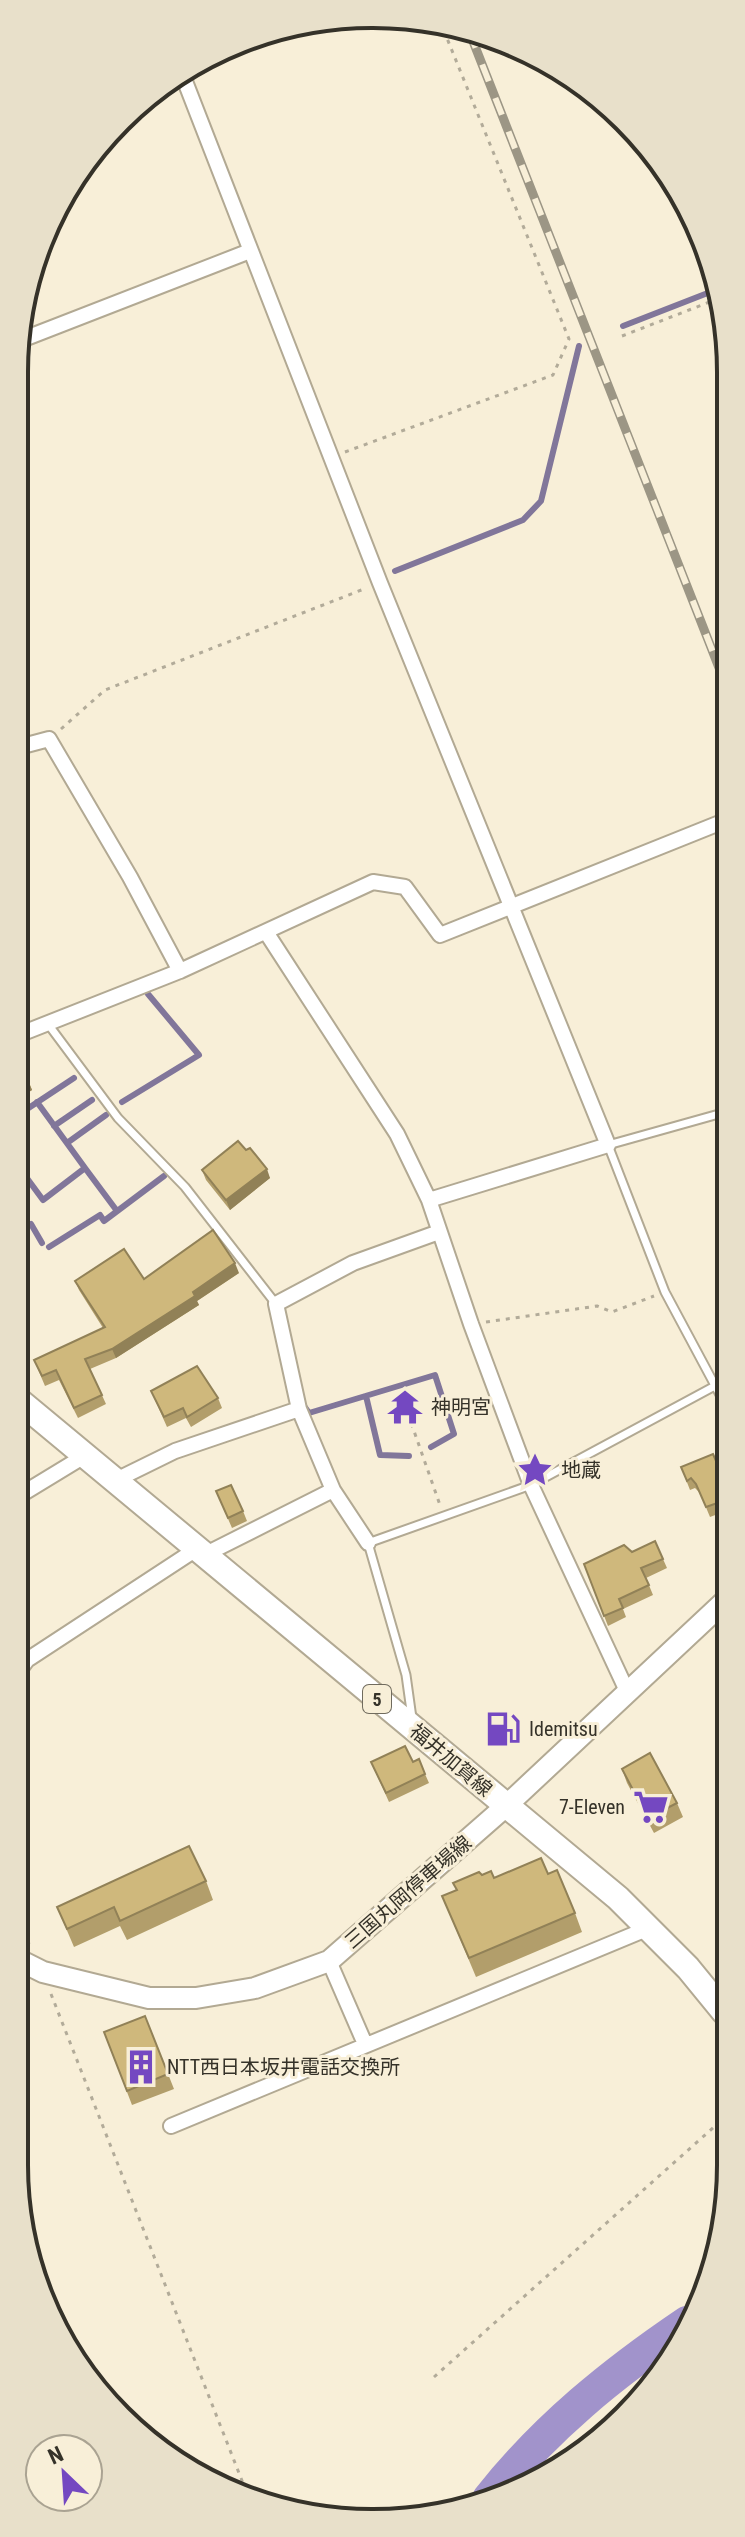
<svg xmlns="http://www.w3.org/2000/svg" width="745" height="2537" font-family="'Roboto Condensed','Noto Sans JP',sans-serif">
  <style>
    .lines { fill: none; stroke-linecap: round; stroke-linejoin: round }
    .stream { stroke: #81769a; stroke-width: 6 }
    .river { stroke: #a193cb; stroke-width: 34 }
    .lane-casing { stroke: #b2a993; stroke-width: 11 }
    .street-casing { stroke: #b2a993; stroke-width: 18 }
    .secondary-casing { stroke: #b2a993; stroke-width: 24 }
    .primary-casing { stroke: #b2a993; stroke-width: 28 }
    .path { stroke: #b2ab99; stroke-width: 3; stroke-dasharray: 4 6; stroke-linecap: butt }
    .lane { stroke: #fff; stroke-width: 7 }
    .street { stroke: #fff; stroke-width: 14 }
    .secondary { stroke: #fff; stroke-width: 20 }
    .primary { stroke: #fff; stroke-width: 24 }
    .rail-casing { stroke: #9c9685; stroke-width: 9 }
    .rail { stroke: #f8efd8; stroke-width: 6; stroke-dasharray: 18; stroke-linecap: butt }
    .wall { fill: #b29e6b }
    .shaded-wall { fill: #918157 }
    .building { fill: #cfb87c; stroke: #918157; stroke-width: 2 }
    .labels { text-anchor: middle; dominant-baseline: central; stroke-width: 6; stroke-linejoin: round; paint-order: stroke }
    .shield { fill: #f8efd8; stroke: #706b5e; stroke-width: 2 }
    .shield-label { font-size: 18px; font-weight: bold; fill: #353229 }
    .poi-label { font-size: 20px; fill: #353229; stroke: #f8efd8; text-anchor: start }
    .street-label { font-size: 20px; fill: #353229; stroke: #f8efd8 }
    .rim { fill: none; stroke: #353229; stroke-width: 4 }
  </style>
  <rect width="100%" height="100%" fill="#f8efd8"/>
  <g class="lines">
    <path class="stream" d="M 623,326 L 718,289
      M 395,571 L 523,520 L 541,501 L 579,346
      M 122,1102 L 199,1055 L 148,994
      M 18,1115 L 74,1078
      M 54,1126 L 92,1100
      M 67,1143 L 106,1115
      M 18,1166 L 43,1200 L 85,1168 L 37,1102
      M 85,1168 L 117,1211
      M 17,1232 L 31,1224 L 42,1243
      M 49,1247 L 100,1215 L 104,1221 L 164,1176
      M 366,1396 L 380,1455 L 409,1456
      M 304,1406 L 309,1413 L 435,1375 L 454,1434 L 431,1447"/>
    <path class="river" d="M 489,2499 C 545,2428 613,2373 687,2323"/>
    <g class="lane-casing">
      <path id="lane" d="M 48,1024 L 118,1118 L 185,1187 L 276,1304
        M 726,1406 L 665,1292 L 608,1145 L 726,1112
        M 412,1718 L 406,1675 L 368,1543 L 531,1485 L 726,1380"/>
    </g>
    <g class="street-casing">
      <path id="street" d="M 181,71 L 380,583 L 608,1145 L 429,1200
        M 21,340 L 250,251
        M 19,747 L 49,739 L 130,877 L 180,971
        M 266,932 L 397,1134 L 429,1200 L 471,1324 L 531,1485 L 627,1691
        M 18,1035 L 180,971 L 373,882 L 405,887 L 440,935 L 727,820
        M 116,1480 L 175,1451 L 299,1409
        M 17,1497 L 86,1455
        M 368,1543 L 333,1490 L 299,1409 L 276,1304 L 353,1263 L 439,1232
        M 204,1555 L 333,1490
        M 16,1675 L 27,1660 L 198,1548
        M 329,1961 L 365,2044
        M 171,2126 L 649,1928"/>
    </g>
    <g class="secondary-casing">
      <path id="secondary" d="M 15,1958 L 43,1972 L 149,1998 L 196,1998 L 255,1988 L 329,1961 L 506,1806 L 725,1601"/>
    </g>
    <g class="primary-casing">
      <path id="primary" d="M 17,1399 L 618,1898 L 688,1968 L 724,2012"/>
    </g>
    <path class="path" d="M 622,336 L 720,298
      M 345,452 L 553,375 L 569,339 L 440,21
      M 61,729 L 105,690 L 364,589
      M 486,1322 L 597,1306 L 612,1312 L 654,1296
      M 408,1414 L 440,1505
      M 15,1905 L 29,1944
      M 51,1994 L 248,2496
      M 434,2377 L 724,2118"/>
    <use href="#lane" class="lane"/>
    <use href="#street" class="street"/>
    <use href="#secondary" class="secondary"/>
    <use href="#primary" class="primary"/>
    <g class="rail-casing">
      <path id="rail" d="M 469,31 L 727,688"/>
    </g>
    <use href="#rail" class="rail"/>
  </g>
  <path class="wall" d="M 18,1052 L 26,1065 L 30,1075 L 27,1077 L 32,1090 L 18,1099 L 21,1107 L 18,1109 Z
    M 246,1150 L 270,1178 L 230,1210 L 206,1180 L 202,1170 Z
    M 239,1273 L 197,1301 L 199,1305 L 116,1358 L 90,1369 L 106,1404 L 78,1418 L 59,1380 L 45,1386 L 34,1360 L 103,1328 L 79,1290 L 75,1281 L 144,1279 Z
    M 151,1391 L 218,1398 L 222,1408 L 191,1427 L 186,1418 L 167,1427 Z
    M 681,1467 L 723,1477 L 726,1476 L 726,1511 L 710,1517 L 700,1493 L 695,1488 L 690,1490 Z
    M 216,1491 L 243,1511 L 247,1521 L 232,1528 Z
    M 632,1552 L 663,1559 L 667,1568 L 646,1578 L 653,1595 L 623,1609 L 626,1617 L 608,1626 L 584,1564 Z
    M 371,1762 L 413,1762 L 425,1774 L 429,1783 L 389,1802 Z
    M 622,1769 L 677,1803 L 683,1817 L 654,1833 L 627,1783 Z
    M 548,1874 L 575,1913 L 582,1932 L 476,1977 L 442,1896 L 456,1890 L 482,1875 L 494,1878 Z
    M 206,1881 L 213,1900 L 127,1940 L 120,1926 L 74,1947 L 57,1907 Z
    M 145,2016 L 174,2089 L 132,2105 L 104,2032 Z"/>
  <path class="shaded-wall" d="M 28,1081 L 32,1090 L 18,1099 L 21,1107 L 18,1109 L 18,1087 Z
    M 267,1169 L 270,1178 L 230,1210 L 226,1200 Z
    M 235,1263 L 239,1273 L 197,1301 L 199,1305 L 116,1358 L 112,1349 Z"/>
  <path class="building" d="M 18,1052 L 26,1065 L 23,1067 L 28,1081 L 18,1087 Z
    M 238,1141 L 246,1150 L 250,1148 L 267,1169 L 226,1200 L 202,1170 Z
    M 213,1230 L 235,1263 L 193,1292 L 195,1296 L 112,1349 L 85,1359 L 102,1395 L 74,1408 L 56,1370 L 42,1376 L 34,1360 L 105,1327 L 75,1281 L 124,1249 L 144,1279 Z
    M 197,1366 L 218,1398 L 187,1417 L 183,1408 L 164,1417 L 151,1391 Z
    M 713,1454 L 723,1477 L 726,1476 L 726,1500 L 706,1507 L 696,1484 L 691,1478 L 687,1481 L 681,1467 Z
    M 231,1485 L 243,1511 L 228,1518 L 216,1491 Z
    M 655,1541 L 663,1559 L 641,1568 L 649,1585 L 619,1599 L 623,1608 L 604,1616 L 584,1564 L 624,1545 L 632,1552 Z
    M 405,1746 L 413,1762 L 419,1759 L 425,1774 L 386,1793 L 371,1762 Z
    M 650,1753 L 677,1803 L 648,1818 L 622,1769 Z
    M 189,1846 L 206,1881 L 120,1921 L 114,1907 L 67,1929 L 57,1907 Z
    M 541,1858 L 548,1874 L 557,1870 L 575,1913 L 469,1958 L 442,1896 L 457,1890 L 453,1883 L 479,1872 L 482,1875 L 491,1871 L 494,1878 Z
    M 145,2016 L 168,2074 L 127,2091 L 104,2032 Z"/>
  <defs>
    <g id="temple-bare" transform="scale(2.76)"><path d="M0-6L5-2H3V0L6.5 2.5H4V6H1.5V3h-3V6H-4V2.5H-6.5L-3 0V-2H-5Z" fill="#7448c1" stroke="#f8efd8" stroke-width="2.5" paint-order="stroke"/></g>
    <g id="sight-bare" transform="scale(2.76)"><path d="M0-6L1.8-2.2L6-1.7L2.9 1.2L3.7 5.4L0 3.3L-3.7 5.4L-2.9 1.2L-6-1.7L-1.8-2.2Z" fill="#7448c1" stroke="#f8efd8" stroke-width="2.5" paint-order="stroke"/></g>
    <g id="fuel-bare" transform="scale(2.76)"><path d="M-5.5-6h7V0h2V4h1.3V-2.5L3-4.5l.8-.8L6-3V5H2.5V1h-1V6h-7ZM-4.2-4.7v3.2H.2V-4.7Z" fill="#7448c1" stroke="#f8efd8" stroke-width="2.5" paint-order="stroke"/></g>
    <g id="supermarket-bare" transform="scale(2.76)"><path d="M-6-5.5h2.5l.6 2H6L4.5 2H-2.5L-4.4-4H-6ZM-1.5 3.2a1.3 1.3 0 1 0 .1 0ZM3 3.2a1.3 1.3 0 1 0 .1 0Z" fill="#7448c1" stroke="#f8efd8" stroke-width="2.5" paint-order="stroke"/></g>
    <g id="building-bare" transform="scale(2.76)"><path d="M-4-6H4V6H1V3H-1V6H-4ZM-2.5-4.3h1.7v1.8h-1.7ZM.8-4.3h1.7v1.8H.8ZM-2.5-1h1.7V.8h-1.7ZM.8-1h1.7V.8H.8Z" fill="#7448c1" stroke="#f8efd8" stroke-width="2.5" paint-order="stroke"/></g>
  </defs>
  <g fill-rule="evenodd">
    <use href="#temple-bare" x="405" y="1407"/>
    <use href="#sight-bare" x="535" y="1470"/>
    <use href="#fuel-bare" x="503" y="1729"/>
    <use href="#supermarket-bare" x="651" y="1807"/>
    <use href="#building-bare" x="141" y="2067"/>
  </g>
  <g class="labels">
    <rect class="shield" x="363" y="1685" width="28" height="28" rx="6"/>
    <g class="shield-label">
      <text x="377" y="1699">5</text>
    </g>
    <g class="poi-label">
      <text x="431" y="1407">神明宮</text>
      <text x="561" y="1470">地蔵</text>
      <text x="529" y="1729">Idemitsu</text>
      <text x="625" y="1807" text-anchor="end">7-Eleven</text>
      <text x="167" y="2067">NTT西日本坂井電話交換所</text>
    </g>
    <g class="street-label">
      <text transform="translate(451 1760) rotate(40)">福井加賀線</text>
      <text transform="translate(408 1892) rotate(-41)">三国丸岡停車場線</text>
    </g>
  </g>
  <path d="M0 0H745V2537H0ZM372 28H373A344 344 0 0 1 717 372V2165A344 344 0 0 1 373 2509H372A344 344 0 0 1 28 2165V372A344 344 0 0 1 372 28Z" fill="#e8e0ca" fill-rule="evenodd"/>
  <path class="rim" d="M372 28H373A344 344 0 0 1 717 372V2165A344 344 0 0 1 373 2509H372A344 344 0 0 1 28 2165V372A344 344 0 0 1 372 28Z"/>
  <g transform="translate(64 2473) rotate(335)"><circle r="38" fill="#f8efd8" stroke="#aaa392" stroke-width="2"/>
  <path d="M0-6L14 30L0 20L-14 30Z" fill="#7448c1"/>
  <text y="-12" font-size="22" font-weight="bold" text-anchor="middle" fill="#353229">N</text>
  </g>
</svg>
